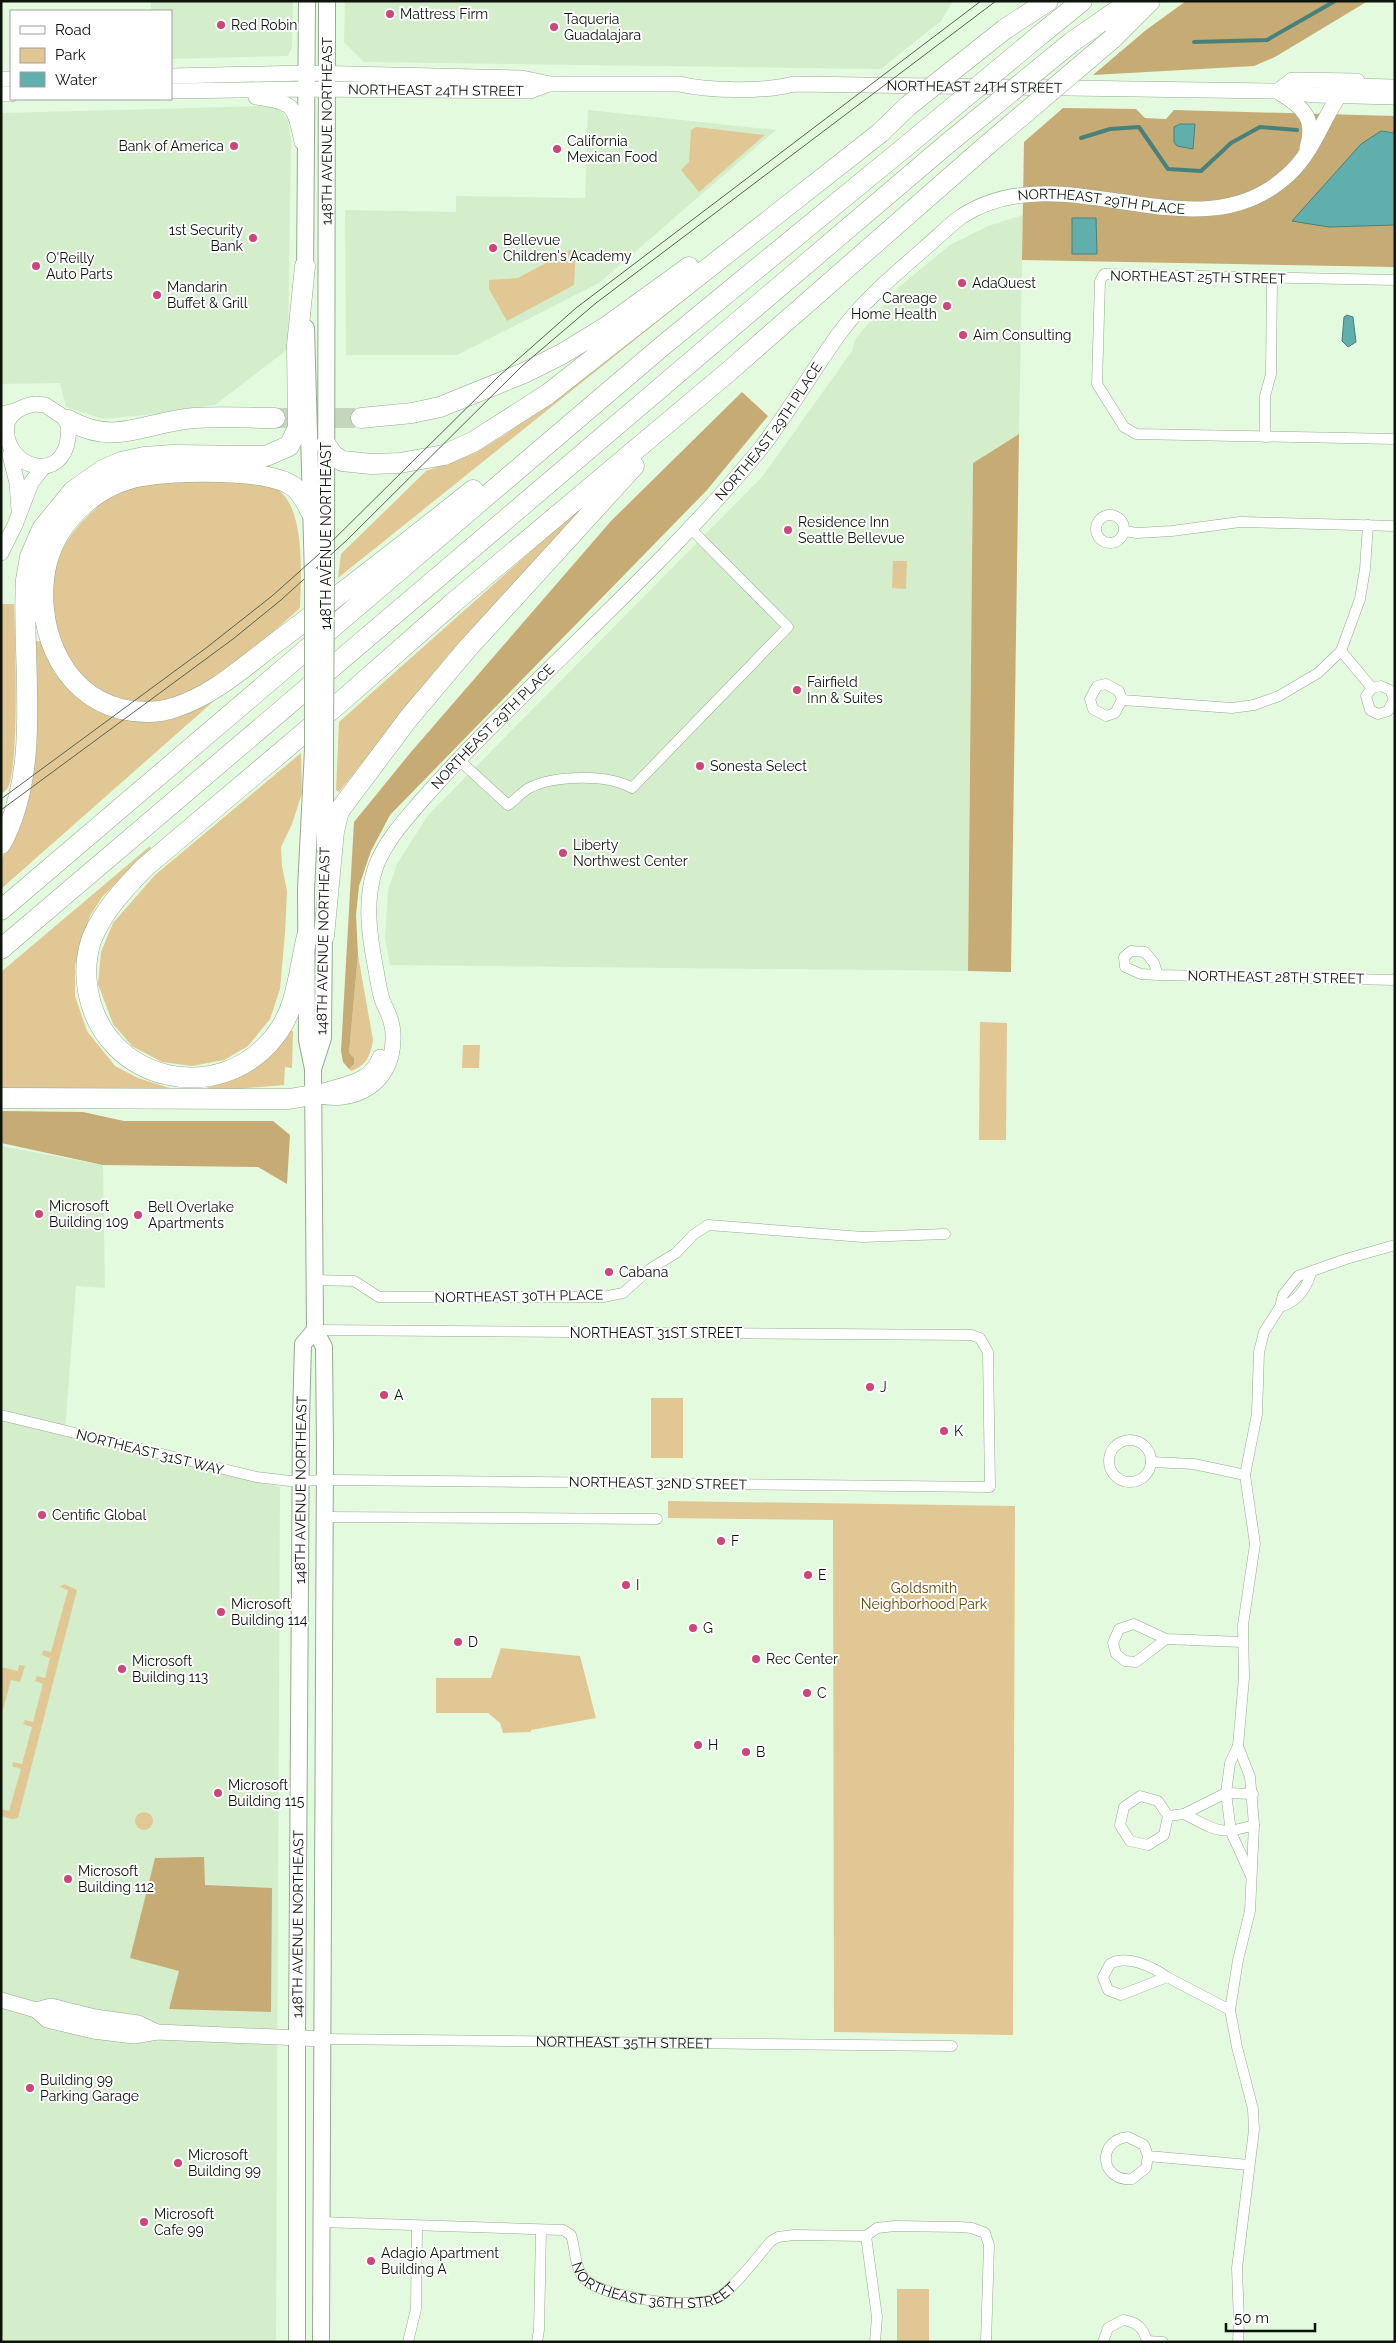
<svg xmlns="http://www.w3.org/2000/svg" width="1396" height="2343" font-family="Raleway,sans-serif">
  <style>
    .built { fill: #d4eecc }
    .green { fill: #e1c793 }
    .forest { fill: #c6ab75 }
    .water { fill: #61afad; stroke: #48807c }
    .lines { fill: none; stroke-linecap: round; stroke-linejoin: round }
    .stream { stroke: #48807c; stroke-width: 4 }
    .highway-tunnel { stroke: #c4d7be; stroke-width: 20; stroke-dasharray: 20 10; stroke-linecap: butt }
    .street-casing { stroke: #95a990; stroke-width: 11 }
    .secondary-casing { stroke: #95a990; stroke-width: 16 }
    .primary-casing { stroke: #95a990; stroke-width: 18 }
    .highway-casing { stroke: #95a990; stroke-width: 21 }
    .street { stroke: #fff; stroke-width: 10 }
    .secondary { stroke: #fff; stroke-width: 15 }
    .primary { stroke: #fff; stroke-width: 16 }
    .highway { stroke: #fff; stroke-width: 20 }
    .tram { stroke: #576354; stroke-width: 1 }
    .primary-bridge-casing { stroke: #95a990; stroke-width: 18; stroke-linecap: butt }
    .highway-bridge-casing { stroke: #95a990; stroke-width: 21; stroke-linecap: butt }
    .primary-bridge { stroke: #fff; stroke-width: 16 }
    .highway-bridge { stroke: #fff; stroke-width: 20 }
    .poi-dot { fill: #d04477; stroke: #fff; stroke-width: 2 }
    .labels { text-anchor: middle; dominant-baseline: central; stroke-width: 4; stroke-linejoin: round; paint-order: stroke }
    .poi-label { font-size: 14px; fill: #0c130a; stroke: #fff; text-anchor: start }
    .street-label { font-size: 14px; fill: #0c130a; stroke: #fff }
    .park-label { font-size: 14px; fill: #614600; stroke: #fff }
  </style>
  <rect width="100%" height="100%" fill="#e4fade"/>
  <path class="built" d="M 151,1 L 293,1 L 292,47 L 288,56 L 171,59 L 171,11 L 151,11 Z
    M 345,1 L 953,1 L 941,21 L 881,69 L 364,62 L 344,42 Z
    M 264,106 L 279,109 L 288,120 L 291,140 L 288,349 L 215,405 L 154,414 L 103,419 L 66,407 L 60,383 L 1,384 L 1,113 Z
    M 588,110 L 776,130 L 599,283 L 457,355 L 346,355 L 345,210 L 456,212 L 456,196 L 585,198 Z
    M 1023,215 L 1019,434 L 973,463 L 968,971 L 390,965 L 385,938 L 388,890 L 397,864 L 428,815 L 762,477 L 852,351 L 855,339 L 900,286 L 950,245 L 988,226 Z
    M 1,1146 L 103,1165 L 105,1288 L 76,1286 L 65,1432 L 280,1487 L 276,2342 L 1,2342 Z"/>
  <path class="green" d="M 696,127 L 765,135 L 699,192 L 681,170 L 689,162 L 691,130 Z
    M 813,197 L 338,578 L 341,554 L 426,471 L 475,453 L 506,434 Z
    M 576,249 L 574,285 L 507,321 L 489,289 L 489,280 L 518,278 L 570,250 Z
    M 612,479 L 611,484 L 447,656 L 339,792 L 336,790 L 339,722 Z
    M 204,481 C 220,482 264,481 277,489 C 306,508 301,578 300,608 C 263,640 210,694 160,702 C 116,710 78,683 59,645 C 54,635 50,600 51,589 C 51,561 71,531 91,513 C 97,508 103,500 111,496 C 139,481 172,483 204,481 Z
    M 893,561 L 907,561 L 906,589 L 892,588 Z
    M 1,604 L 14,604 C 15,633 20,771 7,789 C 6,791 3,792 1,794 Z
    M 36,641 L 41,641 L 54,672 L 69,689 L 87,705 L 108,715 L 170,717 L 215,700 L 1,889 L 1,861 L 29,798 L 37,718 Z
    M 301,753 L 302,793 L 292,824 L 281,847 L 282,866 L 287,891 L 285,933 L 280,989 L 270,1019 L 248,1046 L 224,1060 L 192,1066 L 162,1062 L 132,1046 L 113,1024 L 98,984 L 101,952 L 113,923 L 155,875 Z
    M 150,846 L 151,849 L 102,897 L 90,916 L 75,965 L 75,996 L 87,1031 L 115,1066 L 138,1078 L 173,1089 L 1,1088 L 1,972 Z
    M 358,955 L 373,1040 C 371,1055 366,1066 351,1071 L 349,1069 L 354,1064 L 349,1053 Z
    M 980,1022 L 1007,1023 L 1006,1140 L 979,1140 Z
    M 290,1031 L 293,1031 L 292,1068 L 285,1067 L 284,1085 L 223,1090 L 206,1088 C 253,1074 260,1069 290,1031 Z
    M 463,1045 L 480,1045 L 479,1068 L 462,1068 Z
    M 651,1398 L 683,1398 L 683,1458 L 651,1458 Z
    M 668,1501 L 1015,1506 L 1013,2035 L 834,2032 L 833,1520 L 668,1518 Z
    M 64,1584 L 77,1590 L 18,1818 L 12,1819 L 1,1816 L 1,1809 L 9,1811 L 21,1769 L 12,1766 L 13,1762 L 22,1764 L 32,1727 L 23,1724 L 25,1720 L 33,1722 L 43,1684 L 35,1681 L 37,1676 L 45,1678 L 50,1658 L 42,1655 L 43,1650 L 51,1652 L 68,1590 L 60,1587 Z
    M 501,1648 L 580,1656 L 596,1718 L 531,1730 L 531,1732 L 503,1733 L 500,1723 L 488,1713 L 436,1713 L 436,1678 L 491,1678 Z
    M 19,1665 L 25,1666 L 20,1682 L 11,1680 L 1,1717 L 1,1667 L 18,1671 Z
    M135 1821a9 9 0 1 1 18 0a9 9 0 1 1-18 0Z
    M 897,2289 L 929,2289 L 929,2342 L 897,2342 Z"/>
  <path class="forest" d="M 1186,1 L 1368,1 L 1275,57 L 1254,66 L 1093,75 L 1146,30 Z
    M 1063,108 L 1136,109 L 1145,118 L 1166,119 L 1174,110 L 1395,116 L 1395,133 L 1381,131 L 1329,227 L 1395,225 L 1395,267 L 1022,260 L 1024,142 Z
    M 742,392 L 768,416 L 707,490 L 390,815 L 371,851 L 359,886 L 356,915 L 358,955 L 349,1053 L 354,1058 L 354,1064 L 349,1069 L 343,1062 L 341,1051 L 354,822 L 411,752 L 611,521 Z
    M 1019,434 L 1011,972 L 968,971 L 973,463 Z
    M 1,1111 L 83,1112 L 124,1121 L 273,1121 L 290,1135 L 287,1184 L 258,1167 L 103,1165 L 1,1143 Z
    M 204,1857 L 205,1885 L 272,1888 L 271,2012 L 169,2009 L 179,1971 L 130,1958 L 155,1858 Z"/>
  <path class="water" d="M 1180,124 L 1195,124 L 1193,149 L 1177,146 L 1174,142 L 1174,127 Z
    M 1381,131 L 1395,133 L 1395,225 L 1329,227 L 1292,221 L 1361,144 Z
    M 1072,218 L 1096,218 L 1097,254 L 1072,254 Z
    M 1347,315 L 1353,317 L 1356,342 L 1348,347 L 1342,341 L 1344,317 Z"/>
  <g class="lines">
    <path class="stream" d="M 1194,42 L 1267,40 L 1335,1
      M 1081,138 L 1110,129 L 1139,127 L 1168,169 L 1201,171 L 1231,143 L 1260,127 L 1297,130"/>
    <path class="highway-tunnel" d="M 275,418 L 361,418"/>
    <g class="street-casing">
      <g id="street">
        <path d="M 1395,280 L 1104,274 L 1100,281 L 1097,384 L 1124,427 L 1136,434 L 1395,439"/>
        <path d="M 1,412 L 19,407"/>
        <path d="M 1265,437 L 1265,396 L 1271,374 L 1272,277"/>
        <circle cx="1110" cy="529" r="14"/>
        <path d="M 1124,531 L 1137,533 L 1172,531 L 1240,522 L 1395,526"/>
        <path d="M 1341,651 L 1372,688 L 1366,696 L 1370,710 L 1378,714 L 1388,711 L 1394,699 L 1390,690 L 1381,686 L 1372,688"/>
        <path d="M 1122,700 L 1115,713 L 1106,716 L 1093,709 L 1090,699 L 1097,686 L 1106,684 L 1119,691 L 1122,700 L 1232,708 L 1254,705 L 1279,696 L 1318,673 L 1341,651 L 1360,599 L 1365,569 L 1368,525"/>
        <path d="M 458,759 L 508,805 C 515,800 522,792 529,788 C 555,775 607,774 632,788 L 788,627 L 690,528"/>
        <path d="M 1158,975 L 1154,963 L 1145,952 L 1131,951 L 1124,957 L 1125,967 L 1141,974 L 1158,975 L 1395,980"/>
        <path d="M 313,1280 L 354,1281 L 379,1297 L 603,1297 L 623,1293 L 650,1269 L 676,1253 L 693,1235 L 708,1225 L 863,1237 L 945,1234"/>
        <path d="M 1280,1307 C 1297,1302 1306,1290 1311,1273"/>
        <path d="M 1,1415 L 256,1477 L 290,1481 L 335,1480 L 990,1487 L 988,1352 L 980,1338 L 971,1335 L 315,1330"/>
        <circle cx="1130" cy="1461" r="21"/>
        <path d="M 1151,1462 L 1194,1464 L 1245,1475"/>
        <path d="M 324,1517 L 657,1519"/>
        <path d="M 1166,1639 L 1134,1624 L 1119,1629 L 1113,1643 L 1116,1654 L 1125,1661 L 1136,1662 L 1166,1639 L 1242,1642"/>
        <path d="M 1238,1746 L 1250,1777 L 1254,1825 L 1250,1911 L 1238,1960 L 1230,2010 L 1237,2047 L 1253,2109 L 1254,2130 L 1237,2268 L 1239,2322 L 1238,2342"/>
        <path d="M 1184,1814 C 1216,1830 1219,1836 1254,1825"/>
        <path d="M 1168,1816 L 1164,1835 L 1148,1845 L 1130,1841 L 1120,1825 L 1124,1807 L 1140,1796 L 1158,1801 L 1168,1816 L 1184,1814 L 1226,1793 L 1253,1794"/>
        <path d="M 1251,1876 L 1231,1832 L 1226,1793 L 1230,1763 L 1238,1746 L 1244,1678 L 1243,1625 L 1255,1544 L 1245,1475 L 1257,1414 L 1259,1352 L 1264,1332 L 1280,1307 L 1283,1295 L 1298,1276 L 1346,1259 L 1395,1245"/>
        <path d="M 1167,1977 C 1153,1967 1127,1954 1110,1964 L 1103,1977 L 1108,1990 L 1121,1995 L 1167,1977 L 1230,2010"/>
        <path id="s1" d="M 323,2039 L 952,2046"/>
        <path d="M 1148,2156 L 1146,2168 L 1132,2179 C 1100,2182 1096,2140 1128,2137 L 1144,2145 L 1148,2156 L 1249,2165"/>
        <path id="s2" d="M 321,2222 L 563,2230 L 571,2235 C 576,2250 574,2270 587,2281 C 607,2298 696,2311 719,2297 C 735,2287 758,2256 771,2241 L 778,2237 L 794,2235 L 866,2236 L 877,2228 L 895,2226 L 960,2227 L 972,2228 L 985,2233 L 989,2245 L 986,2342"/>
        <path d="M 866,2236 L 877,2317 L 875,2342"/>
        <path d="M 1147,2341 L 1163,2342"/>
        <path d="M 408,2342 L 416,2309 L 417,2226"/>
        <path d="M 537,2342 L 539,2330 L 541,2230"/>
        <path d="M 1103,2342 L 1108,2328 L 1123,2320 C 1137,2322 1144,2328 1147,2342"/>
      </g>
    </g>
    <g class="secondary-casing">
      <g id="secondary">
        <path id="s3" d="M 171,76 L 306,73 L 522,78 L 550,84 L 679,84 C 709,91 765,92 794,84 L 1278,91 L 1315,95 L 1395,97"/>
        <path d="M 1,79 L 11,79"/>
        <path id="s4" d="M 171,91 L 306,89 L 530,91 L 549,84"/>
        <path d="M 1278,91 L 1292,80 L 1357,81"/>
        <path d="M 1280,93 C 1304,107 1316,120 1307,148"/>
        <path d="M 1,94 L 11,94"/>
        <path d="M 256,97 C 295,102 294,106 302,142"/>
        <path d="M 35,404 L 45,405 L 68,420 C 76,490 0,472 7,423 C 12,411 23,406 35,404 Z"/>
        <path d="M 10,455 L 17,483 L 19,510"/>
        <path d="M 1,553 L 15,525 L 31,483 L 44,466"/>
        <path id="s5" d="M 313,1095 C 353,1105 392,1086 393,1040 C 394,1025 389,1015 383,1002 C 379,992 378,980 376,970 C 369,935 364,900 376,866 C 386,840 405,820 422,800 C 453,765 485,732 518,700 C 600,618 687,539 761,448 C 789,412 812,371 839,334 C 862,302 895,274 925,248 C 937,238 949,225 962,216 C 1065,150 1197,261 1289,174 C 1316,149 1324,113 1346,86 L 1395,87"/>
        <path d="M 313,1095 C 337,1084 370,1086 380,1057"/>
        <path d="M 1,2000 L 36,2010 L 47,2020 L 93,2031 L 134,2036 L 157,2032 L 323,2039"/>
        <path d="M 36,2010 L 51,2006 L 95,2017 L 138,2023 L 157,2032"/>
      </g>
    </g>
    <g class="primary-casing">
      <g id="primary">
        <path d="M 305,279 L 307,1"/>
        <path d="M 306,328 L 313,576"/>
        <path id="s6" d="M 326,567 L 327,1"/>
        <path d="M 313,750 L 306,890 L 307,1040 L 313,1069 L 315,1330 L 324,1347 L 325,1447 L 321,2342"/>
        <path d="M 325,848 L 325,743"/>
        <path d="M 313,1069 L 323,1038 L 324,925"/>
        <path id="s7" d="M 297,2342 L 297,2039 L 301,1419 L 303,1344 L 315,1330"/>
      </g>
    </g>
    <g class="highway-casing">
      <path id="highway" d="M 1005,29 L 1048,1
        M 1040,35 L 1082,1
        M 1112,39 L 1150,1
        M 1072,42 L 1131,1
        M 361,418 L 412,413 L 440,407 L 524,373 L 562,354 L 606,327 L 689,267
        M 68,420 C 116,447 144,422 194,418 C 221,416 249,418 275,418
        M 326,445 L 333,455 L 342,461 L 371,464 L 400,463 L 444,455 L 473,442 L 548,394 L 880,133 L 908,106
        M 312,514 C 307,505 303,494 294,487 C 268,467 175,471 142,476 C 98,484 59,518 47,562 C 33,621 58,693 121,709 C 139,713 159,713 176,707 C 213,695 244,667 274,644 C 341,594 408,542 473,490
        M 1,844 C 43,767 21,664 26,580 L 30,557 L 42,529 L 73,491 L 103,470 L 121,462 L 144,457 L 172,455 L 266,456 L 289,446 L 298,428 L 297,345 L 305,266
        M 1,910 L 660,348 L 910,143
        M 307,936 C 299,969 297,1009 275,1036 C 219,1108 104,1082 88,991 C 85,974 86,955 92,938 C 104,910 123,890 144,868 L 344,699 L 453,603 L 727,373 L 986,146
        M 324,936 L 334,831 L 339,811 L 408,719 L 467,649 L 634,466
        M 1,949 L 947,144
        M 1,1098 L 289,1099 L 313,1095"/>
    </g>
    <use href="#street" class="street"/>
    <use href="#secondary" class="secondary"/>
    <use href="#primary" class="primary"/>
    <use href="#highway" class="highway"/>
    <path class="tram" d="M 1,799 L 206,648 L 272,596 L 318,555 L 499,376 L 576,308 L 981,1
      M 1,810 L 233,639 L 281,600 L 347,540 L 522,366 L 596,303 L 996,1"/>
    <g class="primary-bridge-casing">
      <path id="primary-bridge" d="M 313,576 L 313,750
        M 325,743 L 326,567"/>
    </g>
    <g class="highway-bridge-casing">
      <path id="highway-bridge" d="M 908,106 L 1005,29
        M 910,143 L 1040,35
        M 947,144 L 1072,42
        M 986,146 L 1112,39"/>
    </g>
    <use href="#primary-bridge" class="primary-bridge"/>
    <use href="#highway-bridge" class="highway-bridge"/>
  </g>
  <g class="poi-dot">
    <circle cx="390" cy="14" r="5"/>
    <circle cx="221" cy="25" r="5"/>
    <circle cx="554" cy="27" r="5"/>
    <circle cx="234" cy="146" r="5"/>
    <circle cx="557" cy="149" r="5"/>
    <circle cx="253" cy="238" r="5"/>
    <circle cx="493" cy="248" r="5"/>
    <circle cx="36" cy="266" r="5"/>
    <circle cx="962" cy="283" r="5"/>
    <circle cx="157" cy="295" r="5"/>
    <circle cx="947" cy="306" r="5"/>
    <circle cx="963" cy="335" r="5"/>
    <circle cx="788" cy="530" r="5"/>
    <circle cx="797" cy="690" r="5"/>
    <circle cx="700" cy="766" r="5"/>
    <circle cx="563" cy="853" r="5"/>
    <circle cx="39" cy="1214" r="5"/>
    <circle cx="138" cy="1215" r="5"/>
    <circle cx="609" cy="1272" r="5"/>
    <circle cx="870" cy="1387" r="5"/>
    <circle cx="384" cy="1395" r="5"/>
    <circle cx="944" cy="1431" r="5"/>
    <circle cx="42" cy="1515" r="5"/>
    <circle cx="721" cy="1541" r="5"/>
    <circle cx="808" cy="1575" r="5"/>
    <circle cx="626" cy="1585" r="5"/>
    <circle cx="221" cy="1612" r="5"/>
    <circle cx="693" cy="1628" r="5"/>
    <circle cx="458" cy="1642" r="5"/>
    <circle cx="756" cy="1659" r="5"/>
    <circle cx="122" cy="1669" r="5"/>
    <circle cx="807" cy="1693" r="5"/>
    <circle cx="698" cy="1745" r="5"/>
    <circle cx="746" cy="1752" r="5"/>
    <circle cx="218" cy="1793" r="5"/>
    <circle cx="68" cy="1879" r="5"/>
    <circle cx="30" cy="2088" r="5"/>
    <circle cx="178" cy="2163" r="5"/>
    <circle cx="144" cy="2222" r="5"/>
    <circle cx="371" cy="2261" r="5"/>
  </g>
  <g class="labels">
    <g class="poi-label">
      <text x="400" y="14">Mattress Firm</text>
      <text x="564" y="19">Taqueria<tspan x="564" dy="16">Guadalajara</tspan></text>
      <text x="231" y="25">Red Robin</text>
      <text x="567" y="141">California<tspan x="567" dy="16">Mexican Food</tspan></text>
      <text x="224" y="146" text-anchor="end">Bank of America</text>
      <text x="243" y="230" text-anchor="end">1st Security<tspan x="243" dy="16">Bank</tspan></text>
      <text x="503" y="240">Bellevue<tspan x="503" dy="16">Children's Academy</tspan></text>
      <text x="46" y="258">O'Reilly<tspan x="46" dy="16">Auto Parts</tspan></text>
      <text x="972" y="283">AdaQuest</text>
      <text x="167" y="287">Mandarin<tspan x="167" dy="16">Buffet &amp; Grill</tspan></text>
      <text x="937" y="298" text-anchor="end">Careage<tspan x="937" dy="16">Home Health</tspan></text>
      <text x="973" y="335">Aim Consulting</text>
      <text x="798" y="522">Residence Inn<tspan x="798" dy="16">Seattle Bellevue</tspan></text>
      <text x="807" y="682">Fairfield<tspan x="807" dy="16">Inn &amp; Suites</tspan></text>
      <text x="710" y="766">Sonesta Select</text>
      <text x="573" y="845">Liberty<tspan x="573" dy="16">Northwest Center</tspan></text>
      <text x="49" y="1206">Microsoft<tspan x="49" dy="16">Building 109</tspan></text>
      <text x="148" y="1207">Bell Overlake<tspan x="148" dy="16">Apartments</tspan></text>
      <text x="619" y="1272">Cabana</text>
      <text x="880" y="1387">J</text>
      <text x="394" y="1395">A</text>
      <text x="954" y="1431">K</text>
      <text x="52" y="1515">Centific Global</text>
      <text x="731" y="1541">F</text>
      <text x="818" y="1575">E</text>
      <text x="636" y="1585">I</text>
      <text x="231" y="1604">Microsoft<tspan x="231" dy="16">Building 114</tspan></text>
      <text x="703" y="1628">G</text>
      <text x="468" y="1642">D</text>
      <text x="766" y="1659">Rec Center</text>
      <text x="132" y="1661">Microsoft<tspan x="132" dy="16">Building 113</tspan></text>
      <text x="817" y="1693">C</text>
      <text x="708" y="1745">H</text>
      <text x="756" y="1752">B</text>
      <text x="228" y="1785">Microsoft<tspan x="228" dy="16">Building 115</tspan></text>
      <text x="78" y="1871">Microsoft<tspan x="78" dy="16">Building 112</tspan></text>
      <text x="40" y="2080">Building 99<tspan x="40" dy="16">Parking Garage</tspan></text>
      <text x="188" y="2155">Microsoft<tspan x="188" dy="16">Building 99</tspan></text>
      <text x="154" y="2214">Microsoft<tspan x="154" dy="16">Cafe 99</tspan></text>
      <text x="381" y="2253">Adagio Apartment<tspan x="381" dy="16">Building A</tspan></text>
    </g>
    <g class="street-label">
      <text stroke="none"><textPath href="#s3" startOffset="805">NORTHEAST 24TH STREET</textPath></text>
      <text stroke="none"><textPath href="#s4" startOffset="265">NORTHEAST 24TH STREET</textPath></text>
      <text stroke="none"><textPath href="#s6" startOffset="436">148TH AVENUE NORTHEAST</textPath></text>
      <text stroke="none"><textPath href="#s5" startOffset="1314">NORTHEAST 29TH PLACE</textPath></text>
      <text transform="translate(1198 277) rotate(1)">NORTHEAST 25TH STREET</text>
      <text stroke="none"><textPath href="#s5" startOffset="879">NORTHEAST 29TH PLACE</textPath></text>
      <text transform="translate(326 536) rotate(-90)">148TH AVENUE NORTHEAST</text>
      <text stroke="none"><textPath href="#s5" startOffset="474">NORTHEAST 29TH PLACE</textPath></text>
      <text transform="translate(323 941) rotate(-89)">148TH AVENUE NORTHEAST</text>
      <text transform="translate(1276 977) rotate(1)">NORTHEAST 28TH STREET</text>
      <text transform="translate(519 1296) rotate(-1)">NORTHEAST 30TH PLACE</text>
      <text x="656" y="1333">NORTHEAST 31ST STREET</text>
      <text transform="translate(150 1452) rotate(14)">NORTHEAST 31ST WAY</text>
      <text transform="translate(658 1483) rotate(1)">NORTHEAST 32ND STREET</text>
      <text stroke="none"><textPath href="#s7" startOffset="852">148TH AVENUE NORTHEAST</textPath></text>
      <text stroke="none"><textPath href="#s7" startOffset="418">148TH AVENUE NORTHEAST</textPath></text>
      <text stroke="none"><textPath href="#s1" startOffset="301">NORTHEAST 35TH STREET</textPath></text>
      <text stroke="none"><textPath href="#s2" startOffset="368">NORTHEAST 36TH STREET</textPath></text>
    </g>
    <g class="park-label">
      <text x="924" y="1588">Goldsmith<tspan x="924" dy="16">Neighborhood Park</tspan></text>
    </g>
  </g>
  <rect width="1396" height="2343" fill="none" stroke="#0c130a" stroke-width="5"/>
  <rect x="10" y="10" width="162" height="90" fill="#ffffff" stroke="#9ea19d"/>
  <rect x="20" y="26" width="25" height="8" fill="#ffffff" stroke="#9ea19d"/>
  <text x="55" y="35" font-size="15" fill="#0c130a">Road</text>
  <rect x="20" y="48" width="25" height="15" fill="#e1c793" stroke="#9ea19d"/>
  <text x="55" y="60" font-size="15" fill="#0c130a">Park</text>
  <rect x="20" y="72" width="25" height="15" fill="#61afad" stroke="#9ea19d"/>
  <text x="55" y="85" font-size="15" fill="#0c130a">Water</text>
  <path d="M1226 2323v8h89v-8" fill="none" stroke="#0c130a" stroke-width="2.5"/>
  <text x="1234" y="2323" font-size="15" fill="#0c130a" stroke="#ffffff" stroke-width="4" paint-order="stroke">50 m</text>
</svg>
